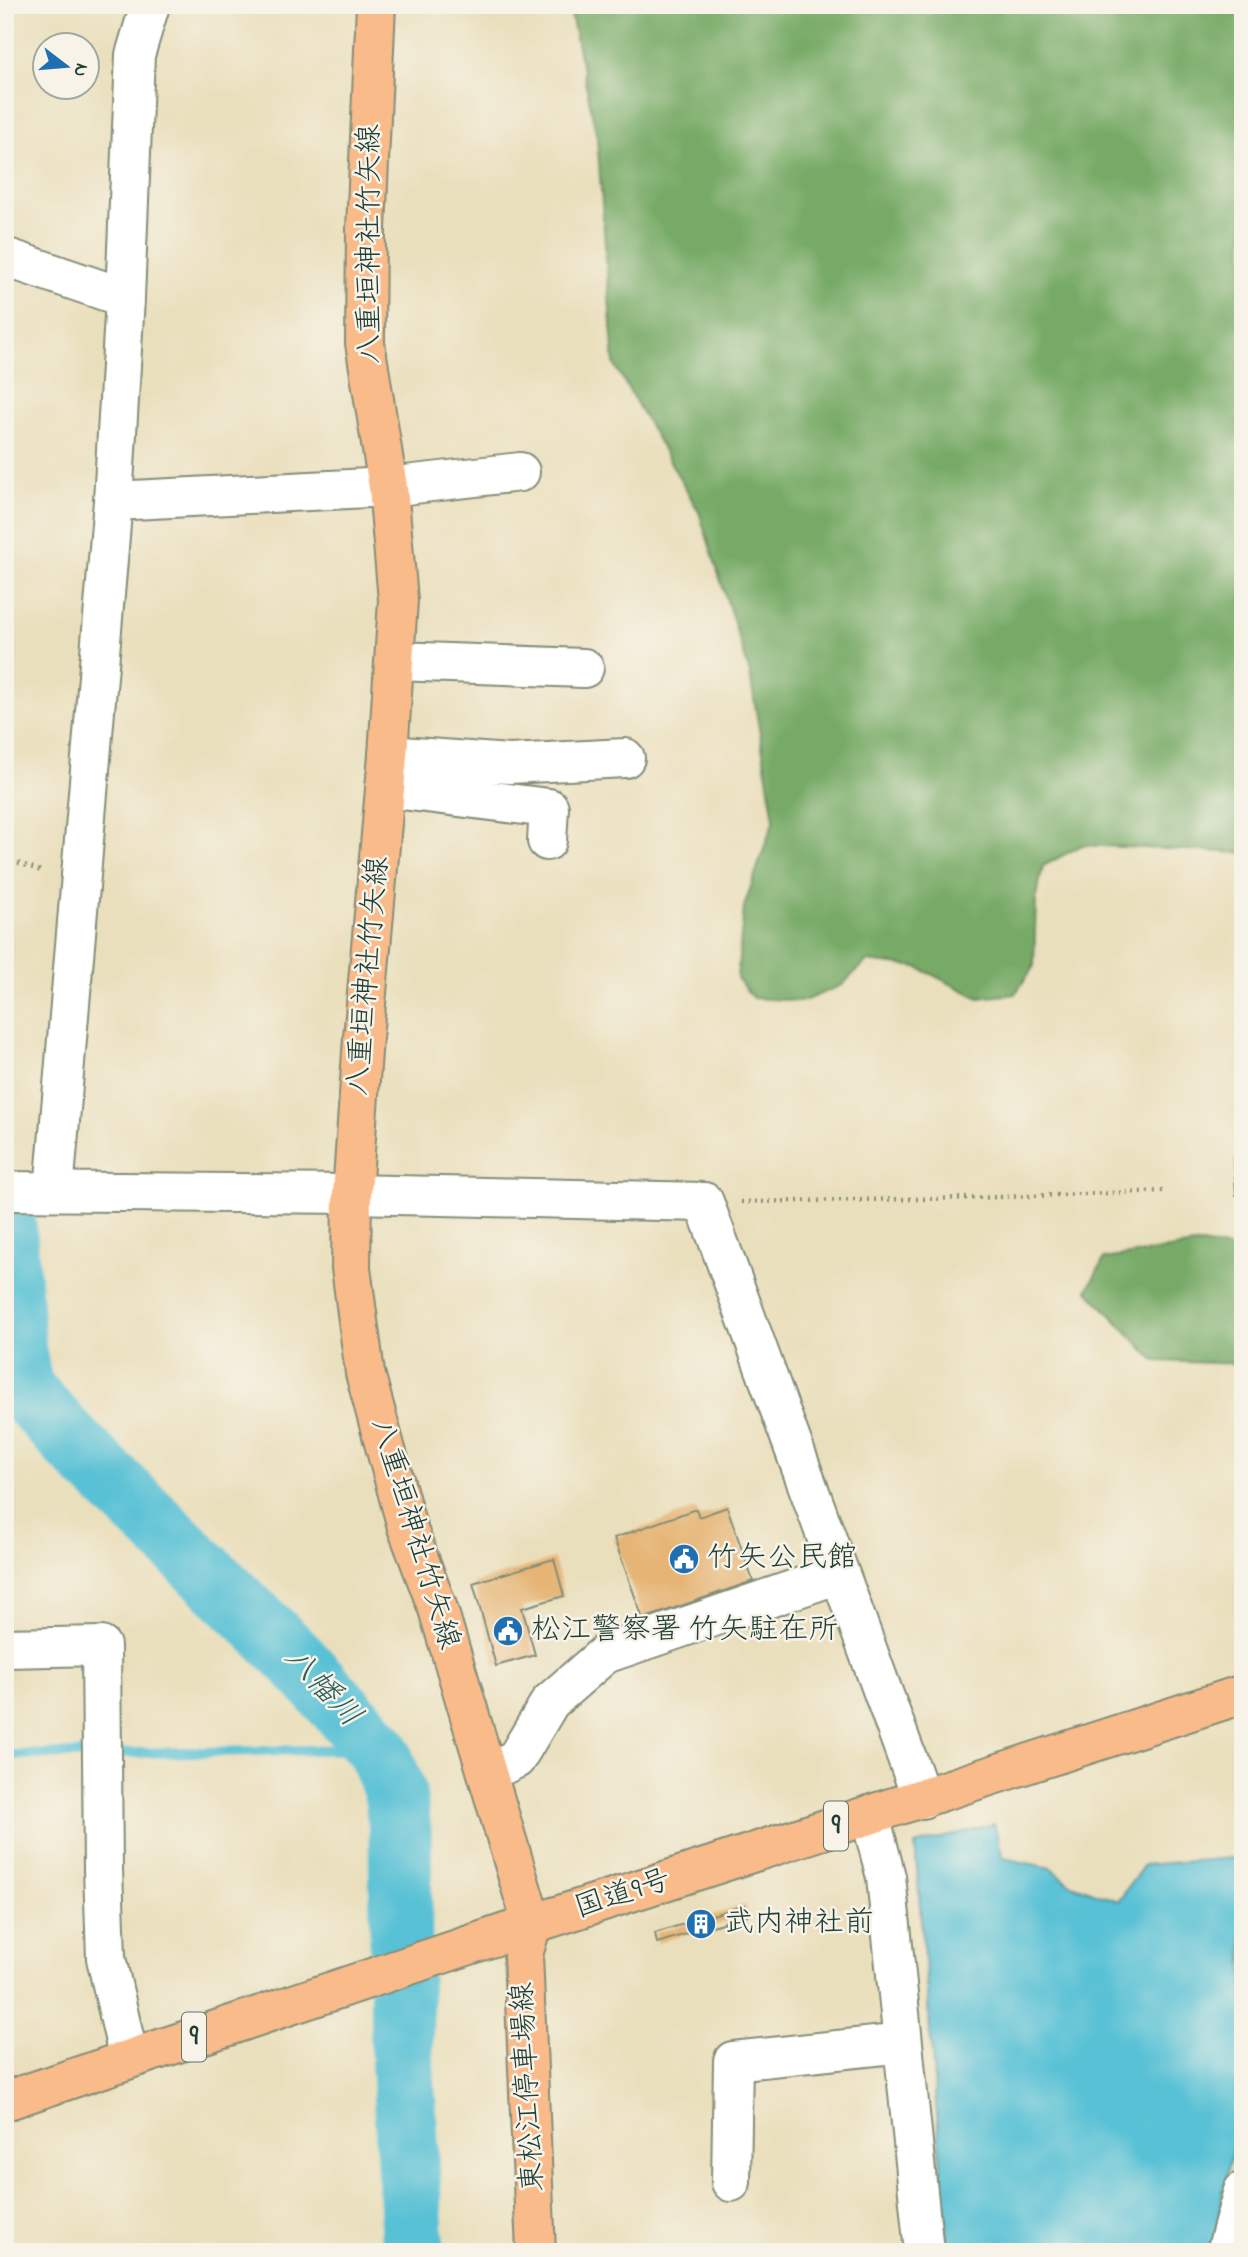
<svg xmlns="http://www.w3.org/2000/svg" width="1248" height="2257" font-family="'Indie Flower','Klee One',sans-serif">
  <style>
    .forest { fill: #7a6; stroke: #4b744d; stroke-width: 2 }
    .water { fill: #58c1d5; stroke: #3c7f84; stroke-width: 2 }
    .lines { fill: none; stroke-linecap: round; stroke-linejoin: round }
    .stream { stroke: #58c1d5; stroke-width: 10 }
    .river { stroke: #58c1d5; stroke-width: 63 }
    .building { fill: #e6b576 }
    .minor-casing { stroke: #848e78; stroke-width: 42 }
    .major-casing { stroke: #848e78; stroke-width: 42 }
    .highway-casing { stroke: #848e78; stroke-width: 42 }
    .path { stroke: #848e78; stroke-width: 4.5; stroke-dasharray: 2 5; stroke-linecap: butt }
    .minor { stroke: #fff; stroke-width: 38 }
    .major { stroke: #fabb8b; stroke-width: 38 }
    .highway { stroke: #fabb8b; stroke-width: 38 }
    .labels { text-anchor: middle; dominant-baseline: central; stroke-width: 5; stroke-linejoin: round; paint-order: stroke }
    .shield { fill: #f7f3e8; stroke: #60746a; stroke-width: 2 }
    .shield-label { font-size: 28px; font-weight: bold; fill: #1f3d34 }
    .street-label { font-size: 30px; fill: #1f3d34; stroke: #f7f3e8 }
    .poi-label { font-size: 30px; fill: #1f3d34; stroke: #f7f3e8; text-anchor: start }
    .water-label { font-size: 32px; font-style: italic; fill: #2d5e5c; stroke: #f7f3e8 }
  </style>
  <rect width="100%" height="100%" fill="#f7f3e8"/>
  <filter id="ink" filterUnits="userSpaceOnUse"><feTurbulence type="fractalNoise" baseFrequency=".0143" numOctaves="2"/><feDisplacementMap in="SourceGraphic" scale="14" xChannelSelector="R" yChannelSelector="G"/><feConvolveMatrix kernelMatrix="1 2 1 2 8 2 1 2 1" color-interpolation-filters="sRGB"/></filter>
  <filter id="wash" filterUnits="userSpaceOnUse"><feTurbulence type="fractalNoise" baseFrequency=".00686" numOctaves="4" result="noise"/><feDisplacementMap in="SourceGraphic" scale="28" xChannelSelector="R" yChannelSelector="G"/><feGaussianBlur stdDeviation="1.57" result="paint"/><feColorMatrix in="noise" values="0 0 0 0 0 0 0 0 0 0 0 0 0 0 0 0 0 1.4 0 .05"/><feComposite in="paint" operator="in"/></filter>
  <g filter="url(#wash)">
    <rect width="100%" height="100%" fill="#eadfbc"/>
    <path class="forest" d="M 569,5 L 1243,5 L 1243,853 L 1082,845 L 1043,866 L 1036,897 L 1034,966 L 1015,994 L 979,998 L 917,967 L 867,961 L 842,985 L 804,1001 L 753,998 L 737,978 L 744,907 L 774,819 L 750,674 L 699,512 L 614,364 L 597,137 Z
      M 1201,1244 L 1243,1251 L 1243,1364 L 1155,1361 L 1087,1290 L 1104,1259 Z"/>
    <path class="water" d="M 994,1824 L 1003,1858 L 1051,1868 L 1069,1883 L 1118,1901 L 1144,1865 L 1243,1857 L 1243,2104 L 1223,2192 L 1214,2252 L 948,2252 L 915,1845 Z
      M 418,1999 L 426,2252 L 395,2252 L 393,2009 Z"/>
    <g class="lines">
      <path class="stream" d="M 5,1755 L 378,1749"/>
      <path class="river" d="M 5,1223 L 15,1352 L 22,1388 L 69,1440 L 294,1657 L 378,1749 L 395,1792 L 400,1830 L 402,2054 L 413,2252"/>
    </g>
    <g id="blocks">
      <path class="building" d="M 1243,1158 L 1243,1195 L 1236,1195 L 1234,1159 Z
        M 727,1507 L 753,1581 L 643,1619 L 614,1538 L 696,1509 L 699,1517 Z
        M 554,1559 L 564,1596 L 522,1608 L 535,1655 L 496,1666 L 473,1583 Z
        M 745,1905 L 748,1915 L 657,1943 L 655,1933 Z"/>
    </g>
  </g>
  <g filter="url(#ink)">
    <use href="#blocks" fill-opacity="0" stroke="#848e78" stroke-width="2"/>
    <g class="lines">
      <g class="minor-casing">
        <path id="minor" d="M 5,257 L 125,298
          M 113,501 L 388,487 L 520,472
          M 395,661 L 584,668
          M 388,755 L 509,764 L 625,758
          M 385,788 L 549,808 L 547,841
          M 5,1191 L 352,1194 L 704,1202 L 922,1799
          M 54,1191 L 113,501 L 125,298 L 135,55 L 150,5
          M 5,1648 L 101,1646 L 103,1869 L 106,1958 L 129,2059
          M 488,1772 L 516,1759 L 550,1702 L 605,1654 L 839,1574
          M 870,1815 L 886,1877 L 903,2043
          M 731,2182 L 733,2061 L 903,2043 L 924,2252
          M 1226,2252 L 1243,2191"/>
      </g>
      <g class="major-casing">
        <path id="major" d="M 376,5 L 366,229 L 365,343 L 388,487 L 398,600 L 388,755 L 363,1038 L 352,1194 L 351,1268 L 365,1373 L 407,1527 L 438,1609 L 532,1924 L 523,1955 L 536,2252"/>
      </g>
      <g class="highway-casing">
        <path id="highway" d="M 5,2101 L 532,1924 L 1243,1694"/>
      </g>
      <path class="path" d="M 5,858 L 44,872
        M 741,1202 L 974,1198 L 1164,1191"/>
      <use href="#minor" class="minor"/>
      <use href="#major" class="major"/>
      <use href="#highway" class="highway"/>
    </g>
  </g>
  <defs>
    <g id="civic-disc" transform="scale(1.575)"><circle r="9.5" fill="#1f6fb2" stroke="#f7f3e8"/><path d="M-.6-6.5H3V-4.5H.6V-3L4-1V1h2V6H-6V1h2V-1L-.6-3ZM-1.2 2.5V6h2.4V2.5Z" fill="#fff"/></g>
    <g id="building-disc" transform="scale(1.575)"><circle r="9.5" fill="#1f6fb2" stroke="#f7f3e8"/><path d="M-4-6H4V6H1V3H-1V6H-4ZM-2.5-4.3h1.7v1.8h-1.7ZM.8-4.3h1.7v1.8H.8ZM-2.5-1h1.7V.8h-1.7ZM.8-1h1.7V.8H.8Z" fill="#fff"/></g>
  </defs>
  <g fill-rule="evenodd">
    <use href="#civic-disc" x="684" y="1559"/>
    <use href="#civic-disc" x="508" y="1631"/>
    <use href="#building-disc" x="701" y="1924"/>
  </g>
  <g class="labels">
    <g class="shield">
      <rect x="824" y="1801.5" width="24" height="49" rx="5"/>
      <rect x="182" y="2012.5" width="24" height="49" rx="5"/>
    </g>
    <g class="shield-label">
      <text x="836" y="1826">9</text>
      <text x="194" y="2037">9</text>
    </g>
    <g class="street-label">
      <text transform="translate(371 244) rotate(-90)">八重垣神社竹矢線</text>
      <text transform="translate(369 976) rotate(-85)">八重垣神社竹矢線</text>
      <text transform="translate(414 1534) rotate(73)">八重垣神社竹矢線</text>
      <text transform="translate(623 1895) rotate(-18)">国道9号</text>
      <text transform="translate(529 2087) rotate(-93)">東松江停車場線</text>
    </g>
    <g class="poi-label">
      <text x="707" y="1559">竹矢公民館</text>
      <text x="531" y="1631">松江警察署 竹矢駐在所</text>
      <text x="724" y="1924">武内神社前</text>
    </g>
    <g class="water-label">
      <text transform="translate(322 1688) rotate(47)">八幡川</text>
    </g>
  </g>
  <rect width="1248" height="2257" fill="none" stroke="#f7f3e8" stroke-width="28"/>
  <g transform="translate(66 66) rotate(106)"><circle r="33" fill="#f7f3e8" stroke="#a1aaa0" stroke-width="2"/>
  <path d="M0-5L12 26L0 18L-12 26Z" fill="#1f6fb2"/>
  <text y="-10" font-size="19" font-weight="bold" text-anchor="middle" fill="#1f3d34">N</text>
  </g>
</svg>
